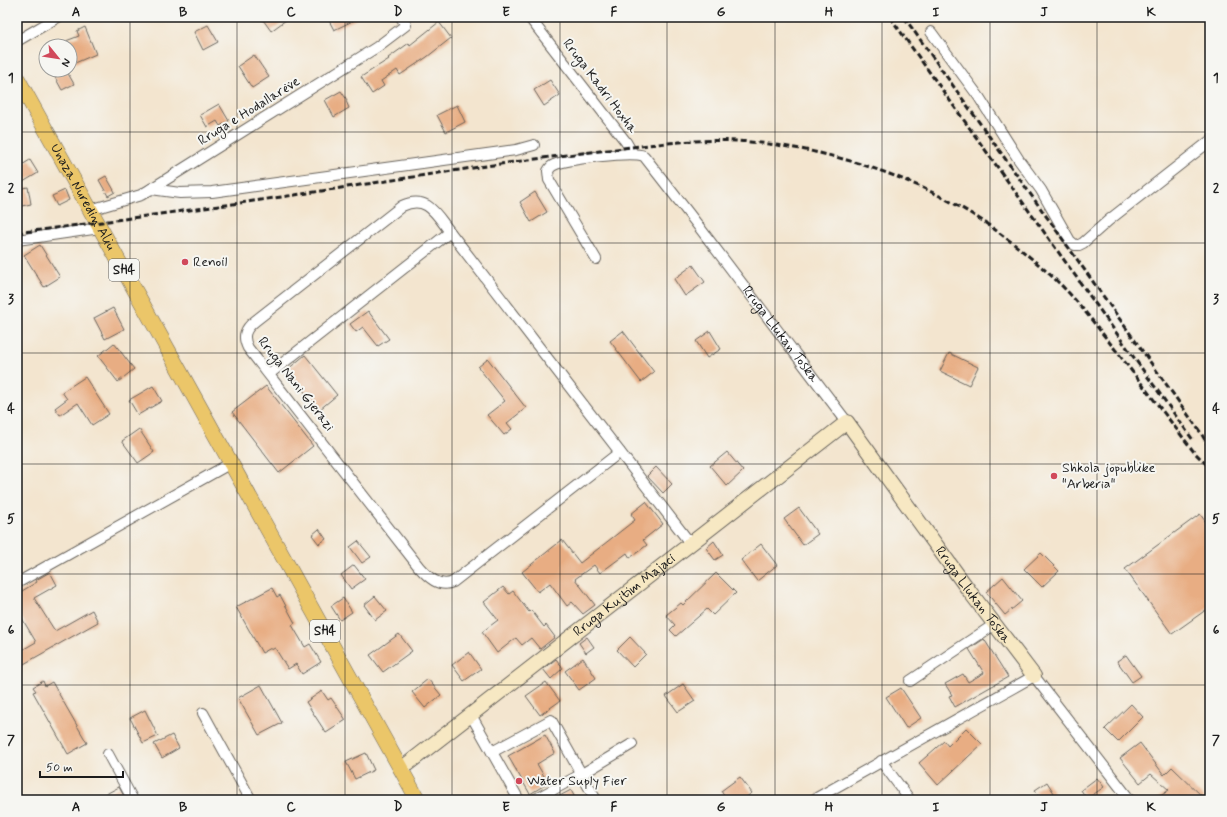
<svg xmlns="http://www.w3.org/2000/svg" width="1227" height="817" font-family="Mynerve,sans-serif">
  <style>
    .building { fill: #e8ad83 }
    .lines { fill: none; stroke-linecap: round; stroke-linejoin: round }
    .street-casing { stroke: #67625b; stroke-width: 12 }
    .secondary-casing { stroke: #67625b; stroke-width: 16 }
    .primary-casing { stroke: #67625b; stroke-width: 16 }
    .street { stroke: #fff; stroke-width: 10 }
    .secondary { stroke: #f7e8c3; stroke-width: 14 }
    .primary { stroke: #ebc669; stroke-width: 15 }
    .rail { stroke: #1c1c1c; stroke-width: 3; stroke-dasharray: 6 3; stroke-linecap: butt }
    .grid { fill: none; stroke: #1c1c1c; stroke-width: 1; stroke-opacity: 0.55 }
    .poi-dot { fill: #d1495b; stroke: #f6f6f2; stroke-width: 1.5 }
    .labels { text-anchor: middle; dominant-baseline: central; stroke-width: 4; stroke-linejoin: round; paint-order: stroke }
    .shield { fill: #f6f6f2; stroke: #5d5d5c; stroke-width: 1 }
    .shield-label { font-size: 13px; font-weight: bold; fill: #1c1c1c }
    .street-label { font-size: 14px; fill: #1c1c1c; stroke: #f6f6f2 }
    .poi-label { font-size: 14px; fill: #1c1c1c; stroke: #f6f6f2; text-anchor: start }
    .neatline { fill: none; stroke: #1c1c1c; stroke-width: 1.5 }
    .grid-label { font-size: 13px; text-anchor: middle; font-weight: bold; fill: #1c1c1c }
  </style>
  <rect width="100%" height="100%" fill="#f6f6f2"/>
  <filter id="ink" filterUnits="userSpaceOnUse"><feTurbulence type="fractalNoise" baseFrequency=".025" numOctaves="2"/><feDisplacementMap in="SourceGraphic" scale="8" xChannelSelector="R" yChannelSelector="G"/><feConvolveMatrix kernelMatrix="1 2 1 2 8 2 1 2 1" color-interpolation-filters="sRGB"/></filter>
  <filter id="wash" filterUnits="userSpaceOnUse"><feTurbulence type="fractalNoise" baseFrequency=".012" numOctaves="4" result="noise"/><feDisplacementMap in="SourceGraphic" scale="16" xChannelSelector="R" yChannelSelector="G"/><feGaussianBlur stdDeviation="0.9" result="paint"/><feColorMatrix in="noise" values="0 0 0 0 0 0 0 0 0 0 0 0 0 0 0 0 0 1.4 0 .05"/><feComposite in="paint" operator="in"/></filter>
  <g filter="url(#wash)">
    <rect width="100%" height="100%" fill="#f3e5cf"/>
    <g id="blocks">
      <path class="building" d="M 261,17 L 290,17 L 271,31 Z
        M 327,17 L 361,17 L 334,30 Z
        M 439,22 L 451,38 L 427,57 L 400,75 L 397,70 L 381,81 L 384,86 L 372,94 L 361,77 L 389,59 L 388,58 L 409,43 L 410,45 Z
        M 208,25 L 218,42 L 203,50 L 194,32 Z
        M 85,27 L 96,54 L 75,63 L 70,50 L 70,46 L 68,46 L 66,41 L 79,36 L 77,31 Z
        M 254,55 L 269,77 L 252,88 L 238,66 Z
        M 51,70 L 66,70 L 74,84 L 62,90 Z
        M 550,80 L 560,95 L 544,106 L 534,90 Z
        M 341,91 L 347,100 L 346,101 L 349,108 L 334,117 L 325,100 Z
        M 219,104 L 229,121 L 220,126 L 217,121 L 207,127 L 200,115 Z
        M 457,105 L 465,122 L 446,132 L 437,115 Z
        M 30,160 L 38,173 L 23,182 L 17,172 L 17,168 Z
        M 106,176 L 115,192 L 108,196 L 99,180 Z
        M 28,187 L 31,204 L 17,207 L 17,189 Z
        M 65,190 L 69,200 L 57,206 L 52,196 Z
        M 535,192 L 547,212 L 531,222 L 520,202 Z
        M 40,245 L 60,277 L 44,287 L 24,255 Z
        M 693,265 L 705,282 L 685,296 L 674,279 Z
        M 113,308 L 124,329 L 105,339 L 94,318 Z
        M 368,311 L 389,339 L 378,346 L 363,327 L 356,332 L 350,324 Z
        M 623,331 L 654,372 L 641,382 L 610,341 Z
        M 710,331 L 721,349 L 707,358 L 696,341 Z
        M 114,343 L 134,369 L 118,382 L 98,356 Z
        M 949,353 L 978,367 L 969,385 L 940,371 Z
        M 305,355 L 337,395 L 319,410 L 287,370 Z
        M 488,359 L 526,408 L 507,423 L 512,429 L 504,435 L 487,415 L 505,401 L 478,367 Z
        M 85,377 L 109,414 L 92,425 L 78,403 L 60,415 L 55,408 L 67,399 L 62,392 Z
        M 153,386 L 162,401 L 138,415 L 129,400 Z
        M 266,386 L 313,446 L 279,473 L 232,412 Z
        M 139,429 L 154,452 L 138,463 L 122,441 Z
        M 727,452 L 743,471 L 727,486 L 710,466 Z
        M 656,467 L 672,484 L 663,493 L 647,476 Z
        M 646,502 L 663,524 L 643,540 L 647,545 L 630,558 L 627,553 L 600,573 L 594,565 L 575,579 L 595,605 L 583,614 L 572,602 L 567,606 L 550,583 L 538,592 L 522,572 L 562,540 L 580,563 L 635,520 L 631,514 Z
        M 799,508 L 818,534 L 803,545 L 784,519 Z
        M 1200,514 L 1210,528 L 1210,607 L 1172,634 L 1125,569 Z
        M 319,529 L 326,539 L 319,544 L 312,535 Z
        M 358,541 L 371,557 L 362,563 L 350,547 Z
        M 714,541 L 723,555 L 715,560 L 706,548 Z
        M 761,544 L 777,565 L 757,581 L 741,560 Z
        M 1041,553 L 1059,571 L 1042,587 L 1024,569 Z
        M 354,565 L 365,579 L 351,589 L 341,575 Z
        M 50,572 L 57,585 L 34,598 L 55,631 L 92,610 L 98,622 L 22,665 L 17,656 L 17,653 L 36,642 L 17,610 L 17,594 L 37,582 L 36,580 Z
        M 716,573 L 736,593 L 713,615 L 707,609 L 676,636 L 670,630 L 675,625 L 666,615 L 681,603 L 683,605 Z
        M 1003,577 L 1022,601 L 1005,615 L 986,592 Z
        M 503,587 L 509,594 L 513,591 L 529,612 L 531,610 L 544,627 L 546,625 L 555,637 L 540,649 L 531,638 L 522,645 L 516,638 L 497,653 L 482,632 L 498,620 L 484,602 Z
        M 272,588 L 277,597 L 280,595 L 295,623 L 292,625 L 305,647 L 310,644 L 321,662 L 302,674 L 296,664 L 288,669 L 275,648 L 271,650 L 271,648 L 262,653 L 236,607 Z
        M 375,596 L 387,611 L 375,620 L 364,605 Z
        M 343,598 L 352,612 L 340,620 L 331,606 Z
        M 399,634 L 412,651 L 383,672 L 370,655 Z
        M 587,637 L 594,647 L 586,653 L 579,643 Z
        M 630,637 L 646,654 L 633,667 L 617,650 Z
        M 984,639 L 1008,677 L 955,707 L 949,696 L 952,695 L 945,684 L 963,674 L 968,682 L 984,673 L 969,649 Z
        M 469,652 L 481,669 L 464,681 L 452,665 Z
        M 1126,655 L 1141,676 L 1132,682 L 1117,661 Z
        M 583,658 L 596,678 L 579,690 L 565,671 Z
        M 556,659 L 563,668 L 551,679 L 543,669 Z
        M 428,679 L 441,695 L 425,708 L 412,692 Z
        M 43,681 L 45,686 L 52,682 L 87,743 L 68,754 L 33,692 L 36,691 L 33,687 Z
        M 546,682 L 560,701 L 540,715 L 526,696 Z
        M 683,684 L 695,701 L 678,712 L 666,696 Z
        M 261,685 L 282,723 L 259,735 L 238,698 Z
        M 901,688 L 921,718 L 906,728 L 886,697 Z
        M 322,691 L 328,700 L 331,698 L 346,720 L 326,733 L 306,702 Z
        M 1131,704 L 1143,717 L 1118,742 L 1105,729 Z
        M 145,710 L 158,736 L 143,743 L 130,718 Z
        M 966,728 L 982,744 L 938,785 L 919,763 L 944,741 L 948,746 Z
        M 172,735 L 179,748 L 162,758 L 154,744 Z
        M 545,735 L 555,753 L 537,764 L 548,783 L 530,794 L 508,756 Z
        M 1140,743 L 1164,775 L 1172,767 L 1206,800 L 1155,800 L 1169,790 L 1151,774 L 1140,783 L 1120,758 Z
        M 366,753 L 374,770 L 355,779 L 346,762 Z
        M 740,777 L 752,793 L 742,800 L 727,800 L 721,791 Z
        M 1097,778 L 1104,787 L 1087,799 L 1081,790 Z
        M 1047,782 L 1054,793 L 1044,800 L 1042,800 L 1035,790 Z
        M 119,787 L 126,800 L 95,800 Z
        M 571,790 L 576,800 L 552,800 Z"/>
    </g>
  </g>
  <g filter="url(#ink)">
    <use href="#blocks" fill-opacity="0" stroke="#67625b" stroke-width="1"/>
    <g class="lines">
      <g class="street-casing">
        <g id="street">
          <path d="M 529,17 L 626,142 L 633,154"/>
          <path d="M 931,32 L 979,97 L 1019,160 L 1041,190 L 1070,241 L 1075,245 L 1079,245 L 1083,243 L 1109,220 L 1210,141"/>
          <path d="M 17,41 L 58,17"/>
          <path d="M 151,189 L 180,193 L 212,192 L 516,150 L 534,145"/>
          <path d="M 90,210 L 141,195 L 151,189 L 377,47 L 406,25 L 401,17"/>
          <path d="M 17,240 L 100,228"/>
          <path id="s1" d="M 596,259 L 549,180 L 548,171 C 549,169 551,166 554,165 C 567,159 631,151 644,156 L 690,215 L 847,422"/>
          <path d="M 269,374 L 450,232"/>
          <path d="M 620,452 L 453,582 C 439,588 428,577 419,567 L 248,348 C 242,336 245,329 255,321 L 402,206 C 427,194 436,214 450,232 L 690,543"/>
          <path d="M 17,583 L 231,463"/>
          <path d="M 910,681 L 995,624"/>
          <path d="M 203,713 L 251,800"/>
          <path d="M 471,715 L 519,800"/>
          <path d="M 492,752 L 551,720 L 596,800"/>
          <path d="M 108,754 L 133,800"/>
          <path d="M 881,761 L 910,800"/>
          <path d="M 534,800 L 582,774 L 632,744"/>
          <path d="M 813,800 L 1034,676 L 1130,800"/>
        </g>
      </g>
      <g class="secondary-casing">
        <g id="secondary">
          <path id="s2" d="M 401,769 L 847,422 L 970,592 L 1034,676"/>
        </g>
      </g>
      <g class="primary-casing">
        <g id="primary">
          <path id="s3" d="M 17,78 L 418,800"/>
        </g>
      </g>
      <use href="#street" class="street"/>
      <use href="#secondary" class="secondary"/>
      <use href="#primary" class="primary"/>
      <path class="rail" d="M 890,17 L 1193,440
        M 904,17 L 1201,433 L 1210,449
        M 17,233 C 132,218 246,203 360,185 C 440,173 520,160 600,151 C 649,145 700,137 750,142 C 832,149 927,180 994,229 C 1016,245 1039,264 1059,283 C 1081,304 1099,330 1118,353 C 1143,386 1169,419 1194,452 L 1210,468"/>
    </g>
  </g>
  <path class="grid" d="M 130,17 L 130,800M 237,17 L 237,800M 345,17 L 345,800M 452,17 L 452,800M 560,17 L 560,800M 667,17 L 667,800M 775,17 L 775,800M 882,17 L 882,800M 990,17 L 990,800M 1097,17 L 1097,800M 17,132 L 1210,132M 17,243 L 1210,243M 17,353 L 1210,353M 17,464 L 1210,464M 17,574 L 1210,574M 17,685 L 1210,685"/>
  <g class="poi-dot">
    <circle cx="185" cy="262" r="4"/>
    <circle cx="1054" cy="476" r="4"/>
    <circle cx="519" cy="781" r="4"/>
  </g>
  <g class="labels">
    <g class="shield">
      <rect x="109" y="259" width="30" height="22" rx="3"/>
      <rect x="310" y="620" width="30" height="22" rx="3"/>
    </g>
    <g class="shield-label">
      <text x="124" y="270">SH4</text>
      <text x="325" y="631">SH4</text>
    </g>
    <g class="street-label">
      <text transform="translate(600 86) rotate(53)">Rruga Kadri Hoxha</text>
      <text transform="translate(249 111) rotate(-32)">Rruga e Hodallarëve</text>
      <text stroke="none"><textPath href="#s3" startOffset="136">Unaza Nuredin Aliu</textPath></text>
      <text stroke="none"><textPath href="#s1" startOffset="425">Rruga Llukan Toska</textPath></text>
      <text transform="translate(296 384) rotate(52)">Rruga Nani Gjerazi</text>
      <text stroke="none"><textPath href="#s2" startOffset="779">Rruga Llukan Toska</textPath></text>
      <text stroke="none"><textPath href="#s2" startOffset="283">Rruga Kujtim Majaci</textPath></text>
    </g>
    <g class="poi-label">
      <text x="193" y="262">Renoil</text>
      <text x="1062" y="468">Shkola jopublike<tspan x="1062" dy="16">"Arberia"</tspan></text>
      <text x="527" y="781">Water Suply Fier</text>
    </g>
  </g>
  <rect width="1227" height="817" fill="none" stroke="#f6f6f2" stroke-width="44"/>
  <g transform="translate(58 58) rotate(120)"><circle r="19" fill="#f6f6f2" stroke="#9f9f9c"/>
  <path d="M0-3L7 15L0 10L-7 15Z" fill="#d1495b"/>
  <text y="-6" font-size="11" font-weight="bold" text-anchor="middle" fill="#1c1c1c">N</text>
  </g>
  <path d="M40 771v6h83v-6" fill="none" stroke="#1c1c1c" stroke-width="2"/>
  <text x="46" y="771" font-size="12" fill="#1c1c1c" stroke="#f6f6f2" stroke-width="3" paint-order="stroke">50 m</text>
  <rect x="22" y="22" width="1183" height="773" class="neatline"/>
  <g class="grid-label">
    <text x="76" y="16">A</text>
    <text x="183" y="16">B</text>
    <text x="291" y="16">C</text>
    <text x="398" y="16">D</text>
    <text x="506" y="16">E</text>
    <text x="614" y="16">F</text>
    <text x="721" y="16">G</text>
    <text x="829" y="16">H</text>
    <text x="936" y="16">I</text>
    <text x="1044" y="16">J</text>
    <text x="1151" y="16">K</text>
    <text x="11" y="82">1</text>
    <text x="1216" y="82">1</text>
    <text x="11" y="192">2</text>
    <text x="1216" y="192">2</text>
    <text x="11" y="303">3</text>
    <text x="1216" y="303">3</text>
    <text x="11" y="413">4</text>
    <text x="1216" y="413">4</text>
    <text x="11" y="523">5</text>
    <text x="1216" y="523">5</text>
    <text x="11" y="634">6</text>
    <text x="1216" y="634">6</text>
    <text x="11" y="744">7</text>
    <text x="1216" y="744">7</text>
    <text x="76" y="811">A</text>
    <text x="183" y="811">B</text>
    <text x="291" y="811">C</text>
    <text x="398" y="811">D</text>
    <text x="506" y="811">E</text>
    <text x="614" y="811">F</text>
    <text x="721" y="811">G</text>
    <text x="829" y="811">H</text>
    <text x="936" y="811">I</text>
    <text x="1044" y="811">J</text>
    <text x="1151" y="811">K</text>
  </g>
</svg>
